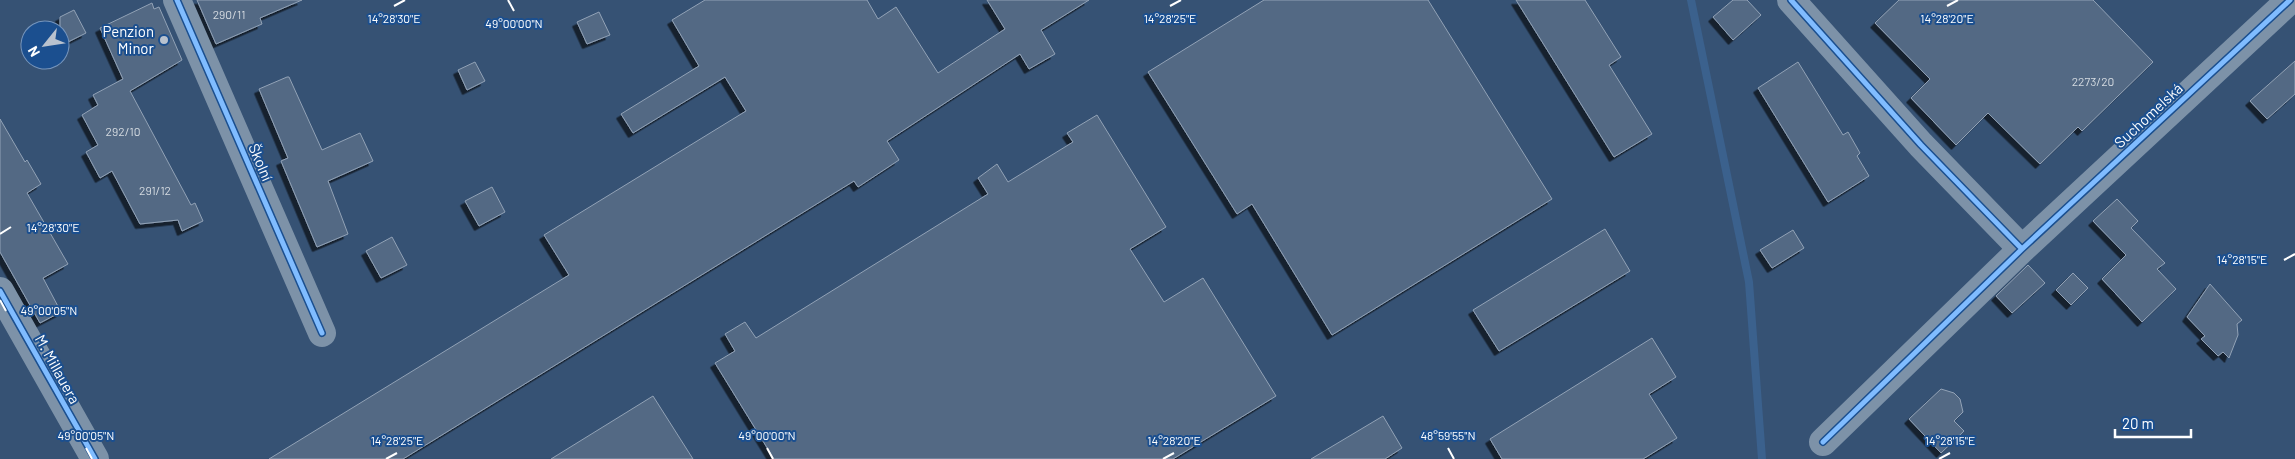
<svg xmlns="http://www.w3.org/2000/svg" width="2295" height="459" font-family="Barlow,sans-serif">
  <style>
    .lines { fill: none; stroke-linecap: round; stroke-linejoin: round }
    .stream { stroke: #3b618d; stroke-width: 8 }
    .building { fill: #526984; stroke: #92a2b6; filter: url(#shadow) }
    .minor { stroke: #7d92a8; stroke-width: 28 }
    .cycleway-casing { stroke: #1b4f8f; stroke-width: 8 }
    .cycleway { stroke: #80bcff; stroke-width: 5 }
    .ticks { fill: none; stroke: #fff; stroke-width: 2 }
    .poi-dot { fill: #b9c2ce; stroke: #1b4f8f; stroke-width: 2 }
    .labels { text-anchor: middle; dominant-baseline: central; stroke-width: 4; stroke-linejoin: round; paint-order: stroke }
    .number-label { font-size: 12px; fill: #d4dae0 }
    .poi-label { font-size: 15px; fill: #fff; stroke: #1b4f8f; text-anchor: end }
    .street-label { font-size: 15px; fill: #fff; stroke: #1b4f8f }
    .ticks-label { font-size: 12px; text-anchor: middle; fill: #fff; stroke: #1b4f8f; stroke-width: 4; stroke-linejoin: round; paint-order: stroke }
  </style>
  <defs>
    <filter id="shadow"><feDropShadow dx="-4.5" dy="4.5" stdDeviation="0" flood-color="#0009"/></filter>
  </defs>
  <rect width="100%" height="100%" fill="#365274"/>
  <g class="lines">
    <path class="stream" d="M 1691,0 L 1749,282 L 1762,459"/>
  </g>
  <path class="building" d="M 197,0 L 302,0 L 260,18 L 262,24 L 216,44 Z
    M 705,0 L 867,0 L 878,19 L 896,7 L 938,73 L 1005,29 L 987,0 L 1089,0 L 1041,30 L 1055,54 L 1029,69 L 1020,54 L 887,141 L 899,160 L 858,187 L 854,181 L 403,459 L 269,459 L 569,275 L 544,235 L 746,111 L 725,77 L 633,133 L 621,114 L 699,66 L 672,20 Z
    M 1264,0 L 1428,0 L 1552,199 L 1332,335 L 1252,204 L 1237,214 L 1148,72 Z
    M 1516,0 L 1585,0 L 1621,57 L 1609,65 L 1652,134 L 1614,157 Z
    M 1733,0 L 1747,0 L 1761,15 L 1733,40 L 1713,17 Z
    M 1899,0 L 2093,0 L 2153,62 L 2082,131 L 2078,127 L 2040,164 L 1988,113 L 1956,145 L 1911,98 L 1930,79 L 1875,23 Z
    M 152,3 L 154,9 L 159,7 L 182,60 L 130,91 L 191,205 L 195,203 L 203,221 L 182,231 L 178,220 L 140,224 L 112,171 L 100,178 L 86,152 L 98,145 L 82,115 L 98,105 L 93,95 L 123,79 L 100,28 Z
    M 74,10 L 86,33 L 60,46 L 60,17 Z
    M 599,12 L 610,35 L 587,44 L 577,22 Z
    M 2295,61 L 2295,94 L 2267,119 L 2250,101 Z
    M 475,62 L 485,81 L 467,90 L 458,70 Z
    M 1798,62 L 1843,135 L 1848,132 L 1860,153 L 1857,156 L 1869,176 L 1828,202 L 1758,88 Z
    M 287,77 L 289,77 L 322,150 L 360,133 L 373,161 L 328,181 L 348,234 L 317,247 L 281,161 L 288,158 L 259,89 Z
    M 1097,115 L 1166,227 L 1130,249 L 1164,302 L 1203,278 L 1276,396 L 1173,459 L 774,459 L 715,363 L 735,351 L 725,334 L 745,322 L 756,338 L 988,194 L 978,178 L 997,164 L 1008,182 L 1073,142 L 1067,133 Z
    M 0,119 L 25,162 L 27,160 L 41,184 L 27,193 L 68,264 L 43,278 L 61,312 L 40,323 L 0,252 Z
    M 492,187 L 505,212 L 479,226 L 465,201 Z
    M 2117,199 L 2138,221 L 2131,228 L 2165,263 L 2157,269 L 2176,289 L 2142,322 L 2102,279 L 2126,255 L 2093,221 Z
    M 1605,229 L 1630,271 L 1499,351 L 1473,310 Z
    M 1793,230 L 1804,248 L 1772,268 L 1760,250 Z
    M 392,237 L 407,265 L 381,278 L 366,251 Z
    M 2028,265 L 2045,283 L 2012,313 L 1996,296 Z
    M 2073,273 L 2088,288 L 2071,305 L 2056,290 Z
    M 2210,284 L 2242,320 L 2237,324 L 2238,335 L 2229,358 L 2223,352 L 2218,356 L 2201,339 L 2205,336 L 2187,317 Z
    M 1652,338 L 1676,377 L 1649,394 L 1677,438 L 1643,459 L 1502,459 L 1490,439 Z
    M 1941,389 L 1954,393 L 1960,399 L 1963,412 L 1954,421 L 1964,431 L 1941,453 L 1909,419 Z
    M 653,396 L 693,459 L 551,459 Z
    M 1383,416 L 1402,448 L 1385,459 L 1311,459 Z"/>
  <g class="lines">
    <path class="minor" d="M 177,0 L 322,333
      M 1791,0 L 1921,145 L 2022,249
      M 0,291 L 95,459
      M 1823,442 L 2022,249 L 2290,0"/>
    <g class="cycleway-casing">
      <path id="cycleway" d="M 177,0 L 322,333
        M 1791,0 L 1921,145 L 2022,249
        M 0,291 L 95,459
        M 1823,442 L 2022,249 L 2290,0"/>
    </g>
    <use href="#cycleway" class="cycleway"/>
  </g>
  <path class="ticks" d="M 508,0 L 514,11M 394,6 L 405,0M 1170,6 L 1181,0M 1947,6 L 1958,0M 0,234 L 11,227M 2284,260 L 2295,254M 0,300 L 6,311M 86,448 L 92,459M 767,448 L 773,459M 1448,448 L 1454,459M 386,459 L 397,453M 1163,459 L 1174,453M 1939,459 L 1950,453"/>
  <circle class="poi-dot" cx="164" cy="40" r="5"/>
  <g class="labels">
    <g class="number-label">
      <text x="229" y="14">290/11</text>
      <text x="2093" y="81">2273/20</text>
      <text x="123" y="131">292/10</text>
      <text x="155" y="190">291/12</text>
    </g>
    <g class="poi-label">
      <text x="154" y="31">Penzion<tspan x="154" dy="17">Minor</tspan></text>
    </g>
    <g class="street-label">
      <text transform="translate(2148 115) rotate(-43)">Suchomelská</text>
      <text transform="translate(261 162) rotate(67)">Školní</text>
      <text transform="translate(58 369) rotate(61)">M. Millauera</text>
    </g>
  </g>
  <g class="ticks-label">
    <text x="1170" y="23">14°28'25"E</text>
    <text x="1947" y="23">14°28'20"E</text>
    <text x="394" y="23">14°28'30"E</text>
    <text x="514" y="28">49°00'00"N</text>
    <text x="53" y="232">14°28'30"E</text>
    <text x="2242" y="264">14°28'15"E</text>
    <text x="49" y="315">49°00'05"N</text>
    <text x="86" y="440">49°00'05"N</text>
    <text x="767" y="440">49°00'00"N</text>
    <text x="1448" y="440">48°59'55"N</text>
    <text x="397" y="445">14°28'25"E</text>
    <text x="1174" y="445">14°28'20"E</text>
    <text x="1950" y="445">14°28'15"E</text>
  </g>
  <g transform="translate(45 45) rotate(240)"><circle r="24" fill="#1b4f8f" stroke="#7695bc"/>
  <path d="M0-4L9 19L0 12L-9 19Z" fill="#b9c2ce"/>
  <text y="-8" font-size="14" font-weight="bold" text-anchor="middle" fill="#ffffff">N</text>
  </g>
  <path d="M2115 429v8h76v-8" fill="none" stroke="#ffffff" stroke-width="2.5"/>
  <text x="2122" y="429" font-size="15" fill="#ffffff" stroke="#1b4f8f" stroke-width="4" paint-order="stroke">20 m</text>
</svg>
